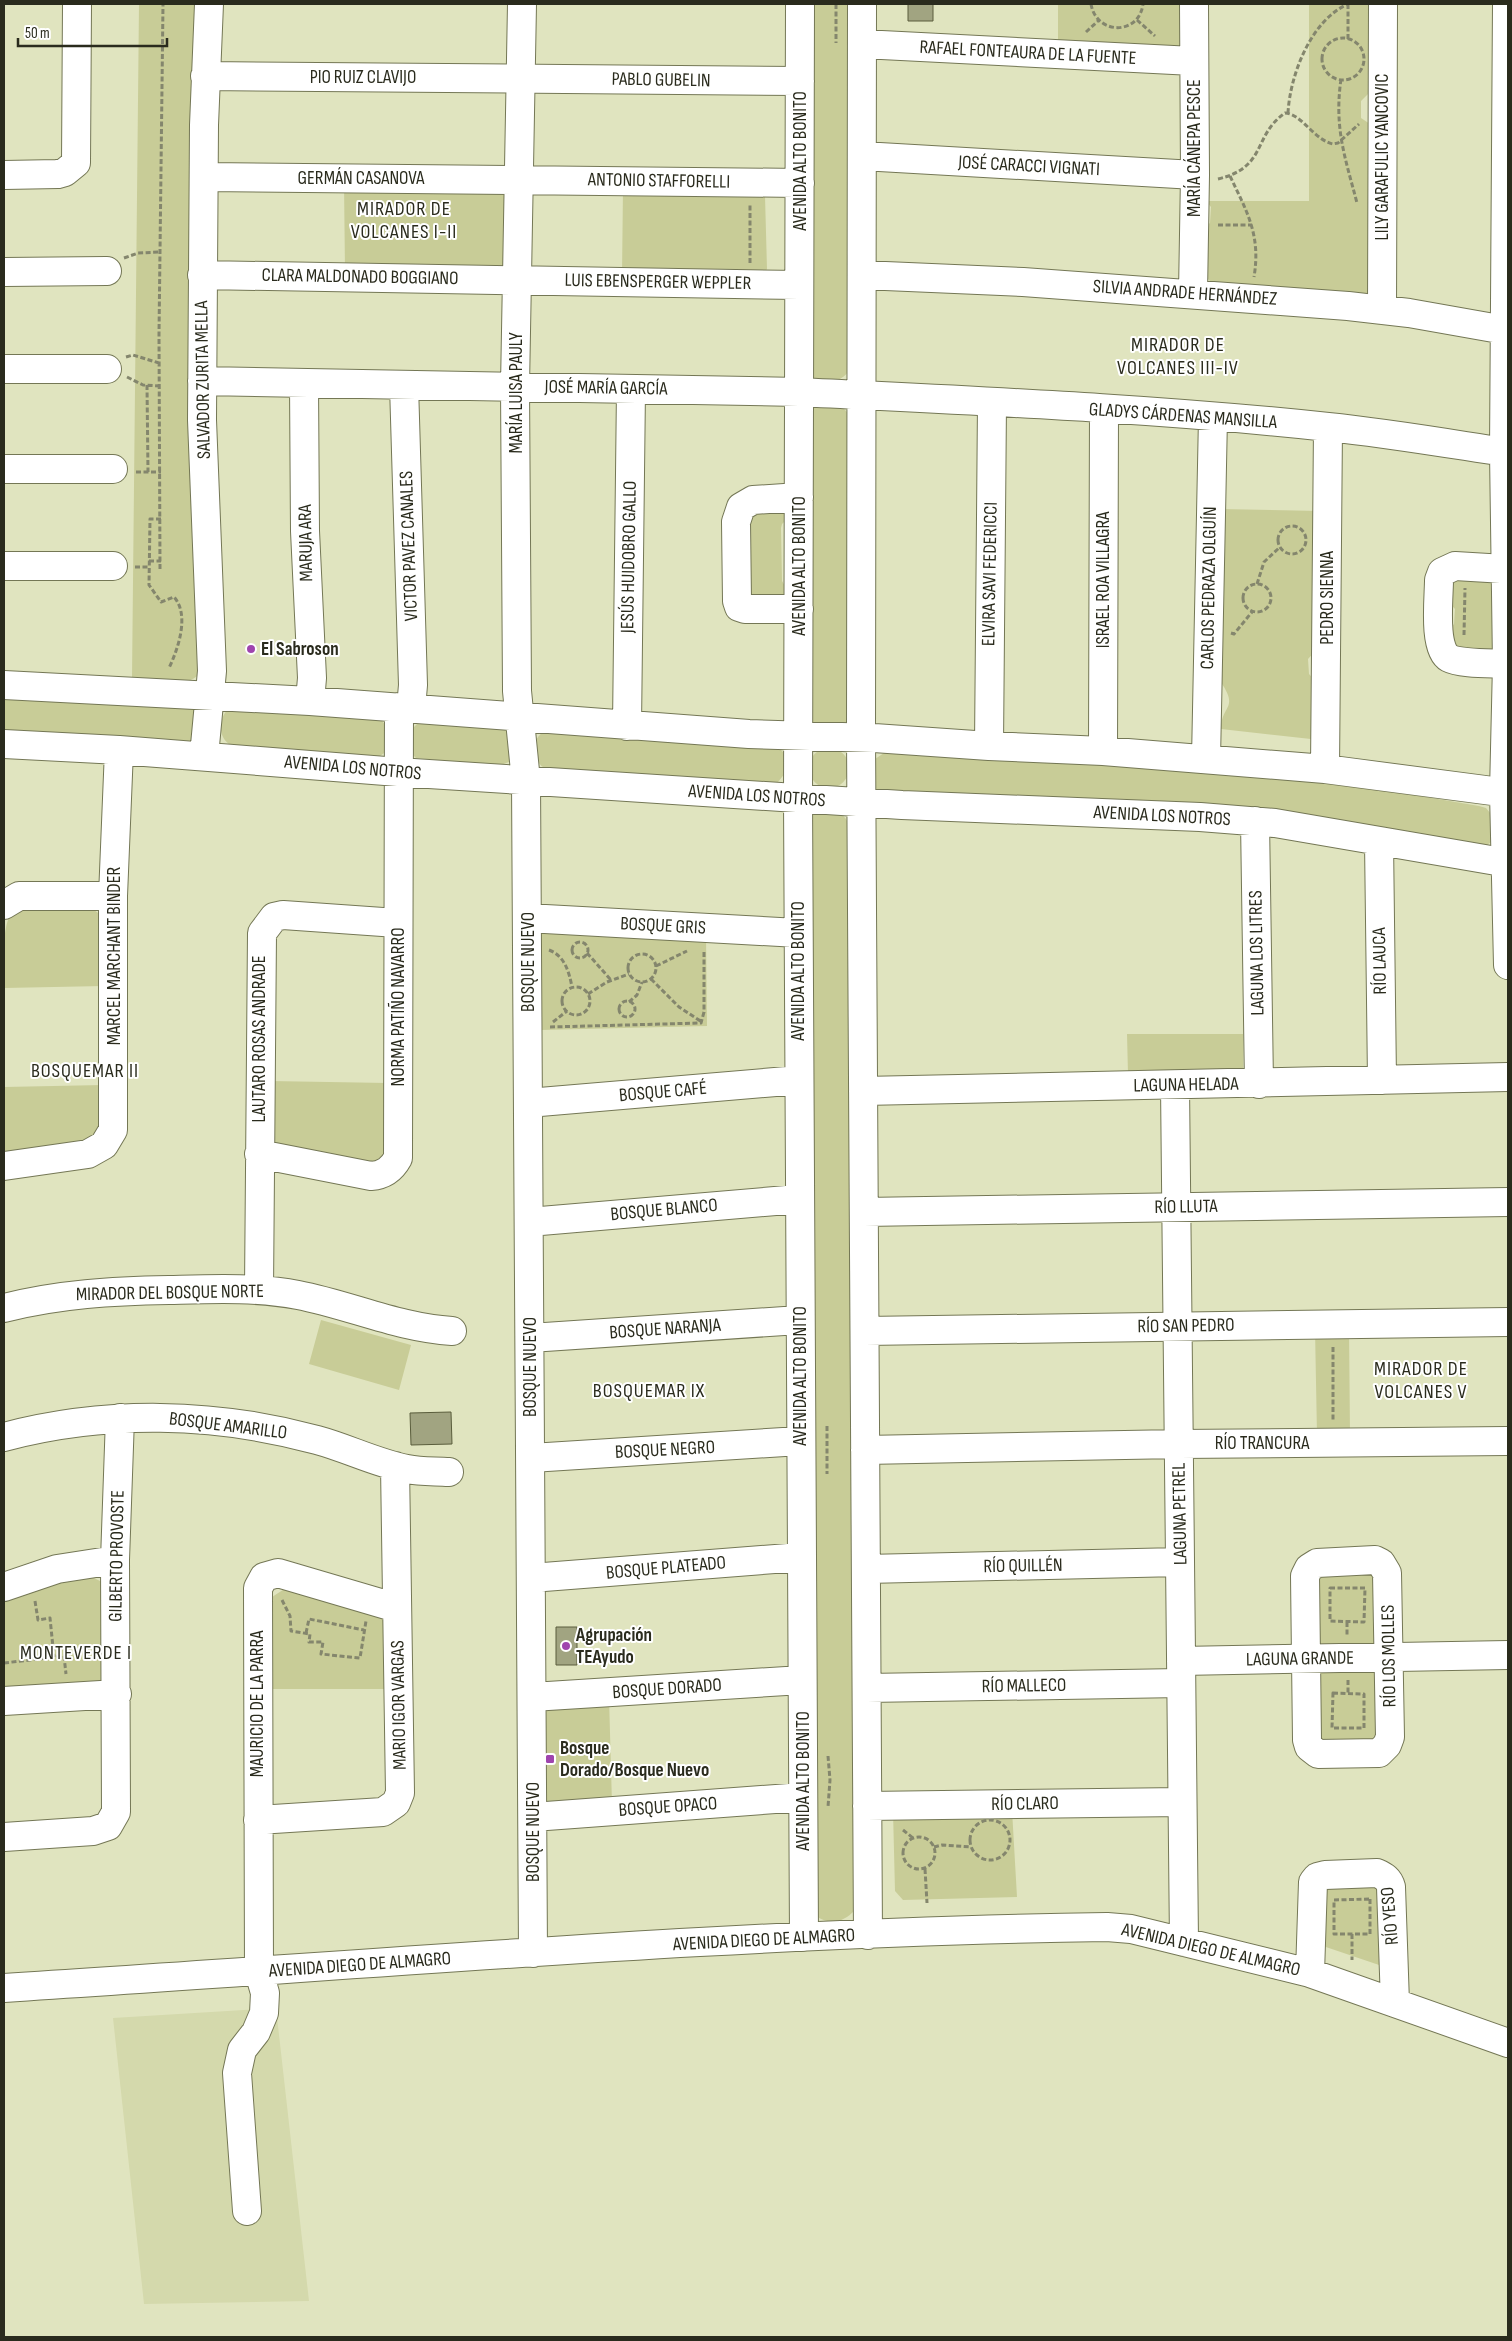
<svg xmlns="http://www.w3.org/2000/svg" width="1512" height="2341" font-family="'Sofia Sans Condensed',sans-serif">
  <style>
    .built { fill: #d4d9ac }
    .green { fill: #c8cc97 }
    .building { fill: #a1a481; stroke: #5a5d3c }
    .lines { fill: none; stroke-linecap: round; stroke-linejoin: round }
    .minor-casing { stroke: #747755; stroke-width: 30 }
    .path { stroke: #84866d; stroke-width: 3; stroke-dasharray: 5 2.5; stroke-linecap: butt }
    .minor { stroke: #fff; stroke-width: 28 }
    .poi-dot { fill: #9f44ae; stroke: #fff; stroke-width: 2 }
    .labels { text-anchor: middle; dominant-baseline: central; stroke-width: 4; stroke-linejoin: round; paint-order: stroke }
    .street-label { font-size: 19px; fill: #2a2b1d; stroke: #fff }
    .poi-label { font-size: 19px; font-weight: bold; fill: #2a2b1d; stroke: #fff; text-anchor: start }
    .neighbourhood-label { font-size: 20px; letter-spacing: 1px; fill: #2a2b1d; stroke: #fff }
  </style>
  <rect width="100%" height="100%" fill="#e0e4bf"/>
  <path class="built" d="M 276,2008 L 309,2301 L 144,2304 L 113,2018 Z"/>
  <path class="green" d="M 139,4 L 197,4 L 199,674 C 185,690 152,681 132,679 Z
    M 807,4 L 852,4 L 850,369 C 843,382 825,386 812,377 Z
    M 1058,4 L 1182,4 L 1182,50 L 1058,49 Z
    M 1309,4 L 1374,4 L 1372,90 L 1361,101 L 1361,118 L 1370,124 L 1370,292 L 1367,294 L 1212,283 L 1202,273 L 1201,231 L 1210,223 L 1211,207 L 1206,201 L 1309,201 Z
    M 344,183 L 507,192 L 506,268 L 345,271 Z
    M 623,188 L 765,196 L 767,269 L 763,274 L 622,276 Z
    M 816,404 C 830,405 842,403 849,415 L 849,719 L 846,723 L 810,724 L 811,408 Z
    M 788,504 L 788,518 L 782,524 L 781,528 L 782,581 L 790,595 L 749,605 L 740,515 Z
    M 1219,509 L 1321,511 L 1319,647 L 1308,659 L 1309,674 L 1320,686 L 1320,740 L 1221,729 C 1221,705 1240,709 1220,681 Z
    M 1495,575 L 1494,655 L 1463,653 L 1445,636 L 1454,624 L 1455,609 L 1445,598 L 1447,576 Z
    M 4,695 L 194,707 L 198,712 L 195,739 L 185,744 L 4,733 Z
    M 229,708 L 380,718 L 388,729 L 387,751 L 377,758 L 232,746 C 217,738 218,719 229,708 Z
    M 420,721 L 507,728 L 513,758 L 509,762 L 498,766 L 416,758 L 412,754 L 411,730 Z
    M 545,731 L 780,749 L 785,754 L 786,772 L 778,782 L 770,784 L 546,769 C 531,761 530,739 545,731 Z
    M809 768a20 20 0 1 1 40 0a20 20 0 1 1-40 0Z
    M 892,752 L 1291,774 L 1479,806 L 1486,808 L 1496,820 L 1494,840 L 1487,845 L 1481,847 L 885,793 L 875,788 L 875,759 L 884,753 Z
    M 821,811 C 834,812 844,811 849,825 L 855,1910 C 844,1922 830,1926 816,1916 L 808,823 L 813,815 Z
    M 14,908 L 94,910 L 101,915 L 104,986 L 4,988 C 4,963 0,927 14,908 Z
    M 540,932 L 706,935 L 707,1026 L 541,1030 Z
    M 1127,1034 L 1243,1034 L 1243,1069 L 1128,1074 Z
    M 269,1081 L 388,1083 L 388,1152 L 376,1163 L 273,1144 Z
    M 103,1085 L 105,1127 L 96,1140 L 4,1154 L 4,1087 Z
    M 321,1320 L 411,1345 L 399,1390 L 309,1364 Z
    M 1349,1328 L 1350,1435 L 1317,1435 L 1315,1329 Z
    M 1376,1567 L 1382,1636 L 1372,1646 L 1322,1647 L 1312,1636 L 1314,1571 Z
    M 90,1576 L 102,1582 L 108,1681 L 4,1694 L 4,1597 L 24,1590 Z
    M 286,1588 L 384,1618 L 389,1689 L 269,1689 L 270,1604 L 272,1597 Z
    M 1374,1667 L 1382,1678 L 1381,1744 L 1318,1747 L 1312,1678 L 1321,1668 Z
    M 609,1697 L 612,1804 L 543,1808 L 544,1700 Z
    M 1012,1810 L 1017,1897 L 903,1900 L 895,1891 L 893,1811 Z
    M 1381,1881 L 1385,1967 L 1320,1945 L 1318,1884 Z"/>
  <path class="building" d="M 908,4 L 933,4 L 933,21 L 908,21 Z
    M 451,1412 L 452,1444 L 411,1445 L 410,1413 Z
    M 556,1627 L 577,1627 L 577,1665 L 556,1665 Z"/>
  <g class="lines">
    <g class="minor-casing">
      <path id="minor" d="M 522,4 L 515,386 L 517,691 L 526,781 L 533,1953
        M 800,4 L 798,799 L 804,1937
        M 862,4 L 861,737 L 868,1935
        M 1507,4 L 1504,452 L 1507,664 L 1504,792 L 1508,965
        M 862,44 L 1193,61
        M 205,76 L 800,81
        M 862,156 L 1195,175
        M 4,175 L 58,174 L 65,172 L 76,163 L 77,4
        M 204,177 L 800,183
        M 4,272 L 107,271
        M 202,275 L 799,285
        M 862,275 L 1023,282 L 1348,306 L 1409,313 L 1505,330
        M 1193,293 L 1195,175 L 1194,4
        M 1382,310 L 1383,4
        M 4,369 L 107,369
        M 202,381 L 799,392 C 975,401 1152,408 1328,427 C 1387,433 1445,443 1504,452
        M 304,384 L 305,531 L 312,678 L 310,701
        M 404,385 L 413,685 L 411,708
        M 4,469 L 113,469
        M 4,566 L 113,566
        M 1505,569 L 1455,566 L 1442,572 L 1439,580 C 1439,597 1433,649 1449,658 C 1460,664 1493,663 1507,664
        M 799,609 L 745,609 L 739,607 L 737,601 L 736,522 L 741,507 L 753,500 L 799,497
        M 4,685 L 310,701 L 749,734 L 874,738 L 989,746 L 1103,751 L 1325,769 L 1508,793
        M 627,726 L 631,389
        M 4,744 L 119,750 L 398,772 L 902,805 L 1200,817 L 1275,823 L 1508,863
        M 989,746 L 992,403
        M 1103,751 L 1104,410
        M 204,756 L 212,671 L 202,420 L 204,125 L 209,4
        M 1206,759 L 1213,417
        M 1325,769 L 1328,427
        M 1255,821 L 1259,1084
        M 1379,841 L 1382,1080
        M 4,905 L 19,896 L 113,896
        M 527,918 L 798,933
        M 1175,1085 L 1184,1942
        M 863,1091 L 1508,1077
        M 528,1103 L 799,1080
        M 259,1154 L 371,1176 C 384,1175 392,1169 398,1158 L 399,707
        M 4,1166 L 88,1154 L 104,1145 L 113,1130 L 113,896 L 119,750
        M 864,1212 L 1508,1202
        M 529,1222 L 799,1199
        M 259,1290 L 262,933 L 274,917 L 283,915 L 397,923
        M 4,1308 C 59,1294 113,1291 169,1290 C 212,1289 256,1287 298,1295 C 350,1305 399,1328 452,1331
        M 865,1331 L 1508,1322
        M 530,1338 L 799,1320
        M 4,1437 C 106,1410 214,1412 317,1440 C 347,1448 376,1463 407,1469 C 421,1472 435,1471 449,1472
        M 865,1450 L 1179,1444 L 1508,1441
        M 531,1458 L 800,1441
        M 1375,1560 L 1381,1563 L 1387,1573 L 1390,1737 L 1387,1745 L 1379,1753 L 1318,1754 L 1309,1747 L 1307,1740 L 1305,1576 L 1309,1568 L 1317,1563 Z
        M 866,1569 L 1180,1562
        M 531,1578 L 801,1557
        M 4,1587 L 57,1569 L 115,1560
        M 1181,1661 L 1508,1655
        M 867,1688 L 1181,1683
        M 532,1697 L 802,1680
        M 4,1701 L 117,1694
        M 867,1806 L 1182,1802
        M 533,1817 L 803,1797
        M 258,1820 L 383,1812 L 396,1803 L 400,1793 L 395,1466
        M 4,1837 L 93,1831 L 108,1826 L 116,1812 L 115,1560 L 120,1418
        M 1310,1973 L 1313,1882 L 1317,1877 L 1325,1875 L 1377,1873 C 1384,1876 1389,1879 1391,1887 L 1395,2003
        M 4,1988 C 371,1965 738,1932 1107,1927 L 1131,1929 L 1310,1973 L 1508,2043
        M 247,2211 L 237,2073 L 242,2050 L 256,2032 L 264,2013 L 265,1993 L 259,1972 L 258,1588 L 264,1577 L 278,1573 L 397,1608"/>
    </g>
    <path class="path" d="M 836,4 L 836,43
      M 1091,4 C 1096,35 1139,36 1143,4
      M 1137,20 L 1155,36
      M 1086,32 L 1098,21
      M1322 59a21 21 0 1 1 42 0a21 21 0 1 1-42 0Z
      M 1348,39 L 1348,5
      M 1341,79 C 1334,128 1345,157 1357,203
      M 1288,113 C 1290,75 1311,20 1348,4
      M 1230,176 C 1247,212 1261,235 1254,277
      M 1218,179 C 1268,167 1252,136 1285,113 C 1302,114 1314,140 1333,144 L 1338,143 L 1359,124
      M 1218,225 L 1252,225
      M 124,258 L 138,253 L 160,252
      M 750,263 L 750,204
      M 126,357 L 133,355 L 159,363
      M 127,377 L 143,385 L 160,386
      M 147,385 L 148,472
      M 136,472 L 161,472
      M 161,519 L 150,519 L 149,585 L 161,602 L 174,597 C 190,615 178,649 169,668
      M1278 540a14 14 0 1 1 28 0a14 14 0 1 1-28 0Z
      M 149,561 L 161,561
      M 135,567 L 149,567
      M 160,569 L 159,334 L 163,4
      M 1257,584 L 1264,562 L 1280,547
      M1243 598a14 14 0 1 1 28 0a14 14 0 1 1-28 0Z
      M 1231,633 L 1234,634 L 1252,612
      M 1464,635 L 1465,588
      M572 950a8 8 0 1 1 16 0a8 8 0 1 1-16 0Z
      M 549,950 C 565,956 569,972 572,987
      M 587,953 L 611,980
      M628 968a14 14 0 1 1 28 0a14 14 0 1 1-28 0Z
      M 656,966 L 687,951
      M 651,979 L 679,1007 L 702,1022
      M562 1001a14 14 0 1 1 28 0a14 14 0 1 1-28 0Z
      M 588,994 L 607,982 L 629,974
      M619 1009a8 8 0 1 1 16 0a8 8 0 1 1-16 0Z
      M 629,1002 L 637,995 L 642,982
      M 553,1022 L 567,1011
      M 550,1027 L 701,1023 L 704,1012 L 704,951
      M 1333,1347 L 1333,1421
      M 827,1426 L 827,1474
      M 1330,1588 L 1365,1588 L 1364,1622 L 1330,1621 Z
      M 282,1600 L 290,1616 L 291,1631 L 310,1634 L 309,1642 L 323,1642 L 321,1654 L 360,1658 L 366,1621
      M 35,1601 L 38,1620 L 50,1618 L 54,1657
      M 1347,1622 L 1347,1636
      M 306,1633 L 309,1619 L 364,1630
      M 4,1663 L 64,1656 L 66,1674
      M 1348,1680 L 1348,1694
      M 1333,1693 L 1364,1694 L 1364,1728 L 1332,1728 Z
      M 828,1756 L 830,1780 L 828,1807
      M970 1840a20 20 0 1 1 40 0a20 20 0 1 1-40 0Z
      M 903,1830 L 913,1838
      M903 1853a16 16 0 1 1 32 0a16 16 0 1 1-32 0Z
      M 934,1847 L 942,1845 L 971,1847
      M 925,1869 L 927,1903
      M 1370,1899 L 1370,1934 L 1334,1934 L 1334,1900 Z
      M 1352,1934 L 1352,1960"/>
    <use href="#minor" class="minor"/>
  </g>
  <g class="poi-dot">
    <circle cx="251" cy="649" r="5"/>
    <circle cx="566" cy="1646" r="5"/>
    <rect x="545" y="1754" width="10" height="10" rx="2.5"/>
  </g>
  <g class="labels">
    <g class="street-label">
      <text transform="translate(1028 53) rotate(3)">RAFAEL FONTEAURA DE LA FUENTE</text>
      <text x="363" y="77">PIO RUIZ CLAVIJO</text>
      <text transform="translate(661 80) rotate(1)">PABLO GUBELIN</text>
      <text transform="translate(1194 148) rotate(-90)">MARÍA CÁNEPA PESCE</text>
      <text transform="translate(1382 157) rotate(-90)">LILY GARAFULIC YANCOVIC</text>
      <text transform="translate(800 161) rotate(-90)">AVENIDA ALTO BONITO</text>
      <text transform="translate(1029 166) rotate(3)">JOSÉ CARACCI VIGNATI</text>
      <text x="361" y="178">GERMÁN CASANOVA</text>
      <text transform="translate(659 181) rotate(1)">ANTONIO STAFFORELLI</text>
      <text transform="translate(360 277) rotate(1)">CLARA MALDONADO BOGGIANO</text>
      <text transform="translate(658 282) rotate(1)">LUIS EBENSPERGER WEPPLER</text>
      <text transform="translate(1185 293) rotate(4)">SILVIA ANDRADE HERNÁNDEZ</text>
      <text transform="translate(203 380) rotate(-91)">SALVADOR ZURITA MELLA</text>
      <text transform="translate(606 388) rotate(1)">JOSÉ MARÍA GARCÍA</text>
      <text transform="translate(516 393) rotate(-90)">MARÍA LUISA PAULY</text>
      <text transform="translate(1183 416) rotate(4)">GLADYS CÁRDENAS MANSILLA</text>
      <text transform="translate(306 543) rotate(-91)">MARUJA ARA</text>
      <text transform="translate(409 546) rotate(-92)">VICTOR PAVEZ CANALES</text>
      <text transform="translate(629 557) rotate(-89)">JESÚS HUIDOBRO GALLO</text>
      <text transform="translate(799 566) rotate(-90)">AVENIDA ALTO BONITO</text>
      <text transform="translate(990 574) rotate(-89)">ELVIRA SAVI FEDERICCI</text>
      <text transform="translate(1103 580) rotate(-90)">ISRAEL ROA VILLAGRA</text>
      <text transform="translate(1209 588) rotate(-89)">CARLOS PEDRAZA OLGUÍN</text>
      <text transform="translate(1327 598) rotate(-90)">PEDRO SIENNA</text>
      <text transform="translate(353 768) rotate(5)">AVENIDA LOS NOTROS</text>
      <text transform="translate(757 796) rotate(4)">AVENIDA LOS NOTROS</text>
      <text transform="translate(1162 816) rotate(3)">AVENIDA LOS NOTROS</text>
      <text transform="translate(663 926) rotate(3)">BOSQUE GRIS</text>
      <text transform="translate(1257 953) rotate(-91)">LAGUNA LOS LITRES</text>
      <text transform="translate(114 956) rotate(-90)">MARCEL MARCHANT BINDER</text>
      <text transform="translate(1380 961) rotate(-91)">RÍO LAUCA</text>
      <text transform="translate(528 962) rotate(-90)">BOSQUE NUEVO</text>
      <text transform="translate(798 971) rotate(-90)">AVENIDA ALTO BONITO</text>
      <text transform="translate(398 1007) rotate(-90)">NORMA PATIÑO NAVARRO</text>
      <text transform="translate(259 1039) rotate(-90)">LAUTARO ROSAS ANDRADE</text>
      <text transform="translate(1186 1085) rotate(-1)">LAGUNA HELADA</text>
      <text transform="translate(663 1092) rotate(-5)">BOSQUE CAFÉ</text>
      <text transform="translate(1186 1207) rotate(-1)">RÍO LLUTA</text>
      <text transform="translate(664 1210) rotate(-5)">BOSQUE BLANCO</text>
      <text transform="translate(170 1293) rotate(-1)">MIRADOR DEL BOSQUE NORTE</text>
      <text transform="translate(1186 1326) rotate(-1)">RÍO SAN PEDRO</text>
      <text transform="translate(665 1329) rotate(-4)">BOSQUE NARANJA</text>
      <text transform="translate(530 1367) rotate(-90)">BOSQUE NUEVO</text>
      <text transform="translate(800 1376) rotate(-90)">AVENIDA ALTO BONITO</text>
      <text transform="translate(228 1426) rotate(7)">BOSQUE AMARILLO</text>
      <text x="1262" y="1443">RÍO TRANCURA</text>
      <text transform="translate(665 1450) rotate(-3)">BOSQUE NEGRO</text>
      <text transform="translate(1180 1514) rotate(-91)">LAGUNA PETREL</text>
      <text transform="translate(117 1556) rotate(-89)">GILBERTO PROVOSTE</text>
      <text transform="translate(1023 1566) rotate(-1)">RÍO QUILLÉN</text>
      <text transform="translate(666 1568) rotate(-5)">BOSQUE PLATEADO</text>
      <text transform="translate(1389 1656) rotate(-91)">RÍO LOS MOLLES</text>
      <text transform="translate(1300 1659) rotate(-1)">LAGUNA GRANDE</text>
      <text transform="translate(1024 1686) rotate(-1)">RÍO MALLECO</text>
      <text transform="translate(667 1689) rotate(-4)">BOSQUE DORADO</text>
      <text transform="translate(257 1704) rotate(-90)">MAURICIO DE LA PARRA</text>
      <text transform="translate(399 1705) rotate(-91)">MARIO IGOR VARGAS</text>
      <text transform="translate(803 1781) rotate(-90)">AVENIDA ALTO BONITO</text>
      <text transform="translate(1025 1804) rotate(-1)">RÍO CLARO</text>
      <text transform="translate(668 1807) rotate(-4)">BOSQUE OPACO</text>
      <text transform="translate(533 1832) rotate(-90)">BOSQUE NUEVO</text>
      <text transform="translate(1390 1916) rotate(-95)">RÍO YESO</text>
      <text transform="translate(764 1940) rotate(-3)">AVENIDA DIEGO DE ALMAGRO</text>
      <text transform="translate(1211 1950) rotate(13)">AVENIDA DIEGO DE ALMAGRO</text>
      <text transform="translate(360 1965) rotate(-4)">AVENIDA DIEGO DE ALMAGRO</text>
    </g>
    <g class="poi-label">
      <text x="261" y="649">El Sabroson</text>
      <text x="576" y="1635">Agrupación<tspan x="576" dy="22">TEAyudo</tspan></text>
      <text x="560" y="1748">Bosque<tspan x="560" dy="22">Dorado/Bosque Nuevo</tspan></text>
    </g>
    <g class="neighbourhood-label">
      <text x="404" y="209">MIRADOR DE<tspan x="404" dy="23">VOLCANES I-II</tspan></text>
      <text x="1178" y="345">MIRADOR DE<tspan x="1178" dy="23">VOLCANES III-IV</tspan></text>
      <text x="85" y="1071">BOSQUEMAR II</text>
      <text x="1421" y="1369">MIRADOR DE<tspan x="1421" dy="23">VOLCANES V</tspan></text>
      <text x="649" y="1391">BOSQUEMAR IX</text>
      <text x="76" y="1653">MONTEVERDE I</text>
    </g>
  </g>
  <rect width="1512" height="2341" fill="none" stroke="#2a2b1d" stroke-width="10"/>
  <path d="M18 38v8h149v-8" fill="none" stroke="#2a2b1d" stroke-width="2.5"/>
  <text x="25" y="38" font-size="15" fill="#2a2b1d" stroke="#ffffff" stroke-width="4" paint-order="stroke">50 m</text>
</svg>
